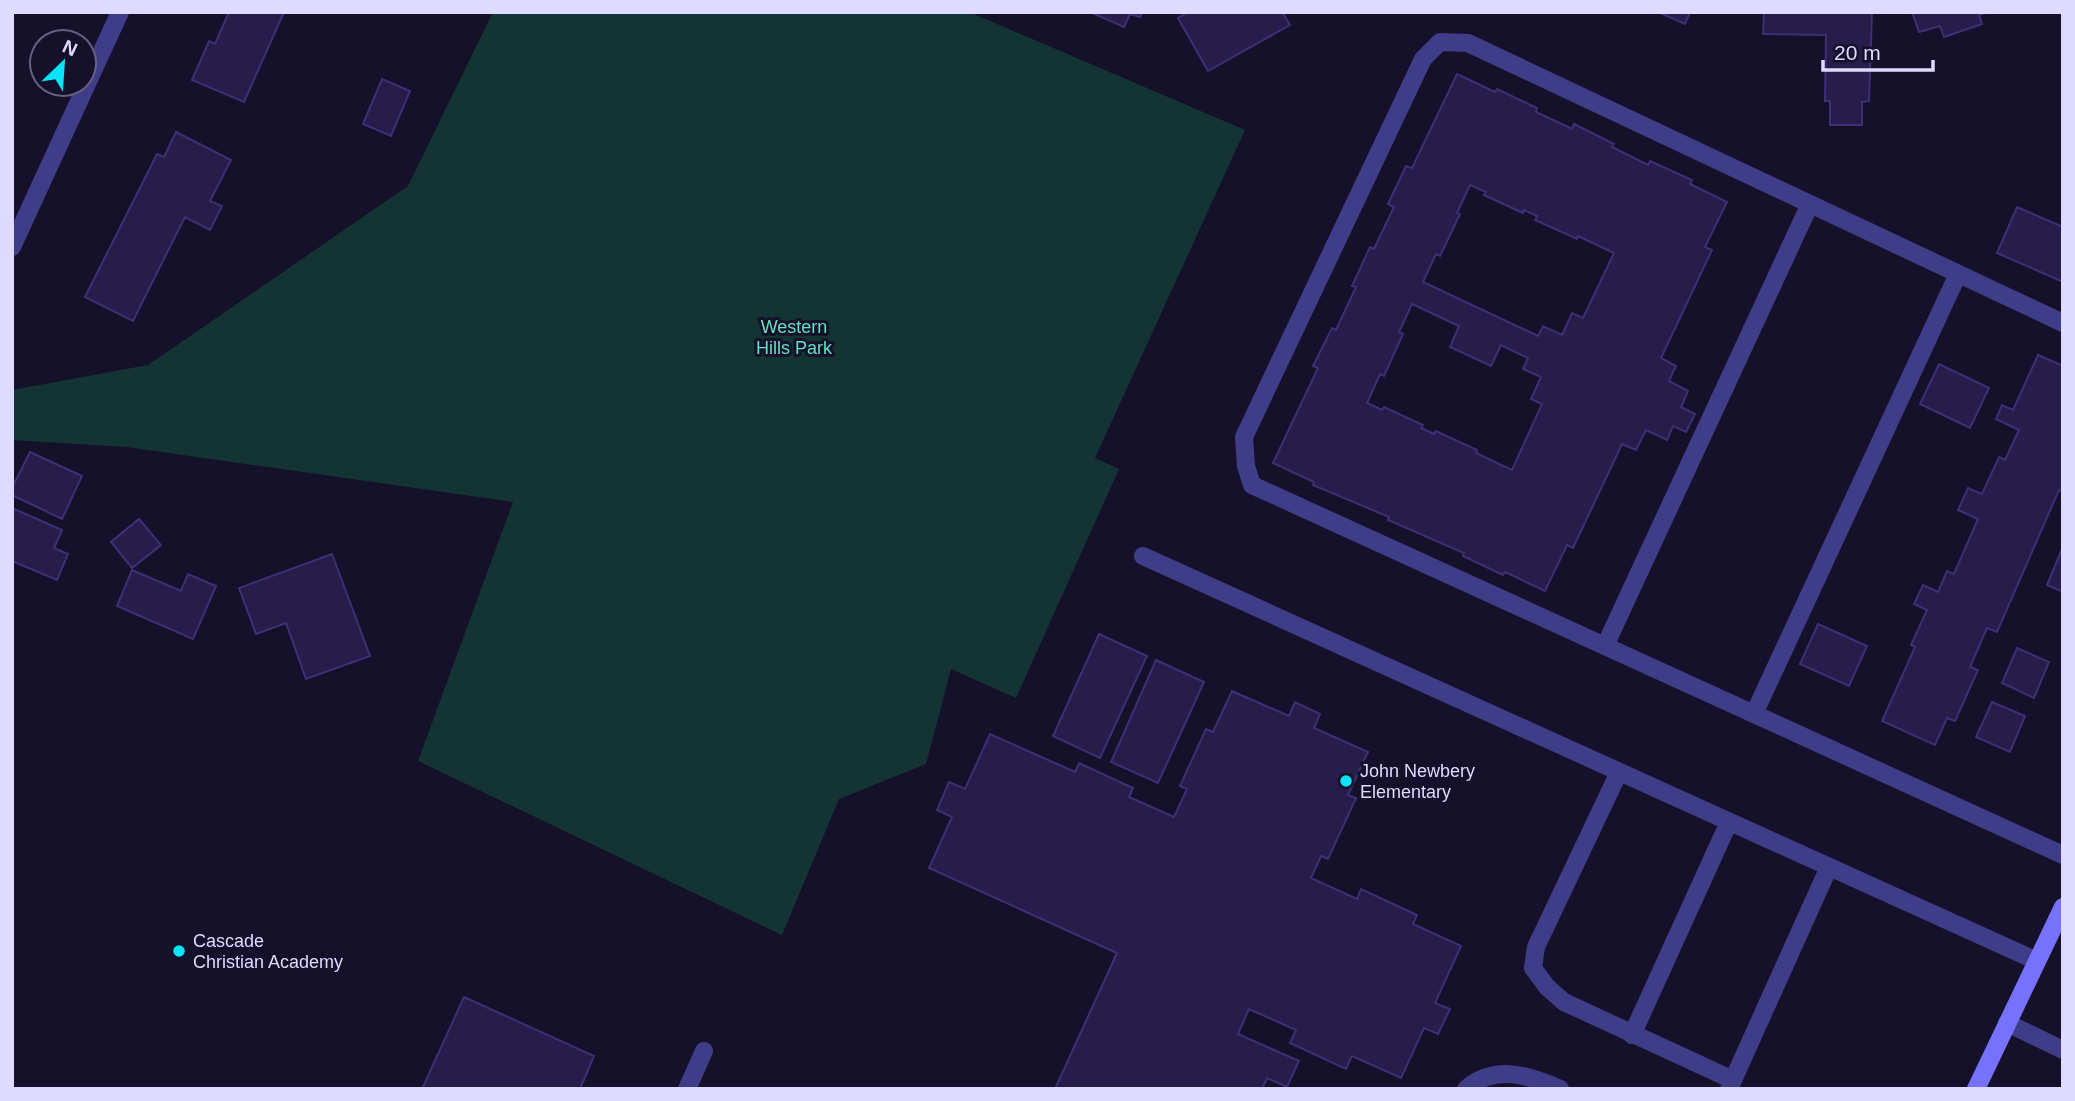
<svg xmlns="http://www.w3.org/2000/svg" width="2075" height="1101" font-family="Arial,sans-serif">
  <style>
    .green { fill: #143433 }
    .building { fill: #261d4b; stroke: #3e2f76; stroke-width: 2; fill-rule: evenodd }
    .lines { fill: none; stroke-linecap: round; stroke-linejoin: round }
    .lane { stroke: #403d88; stroke-width: 18 }
    .street { stroke: #403d88; stroke-width: 18 }
    .secondary { stroke: #7672fe; stroke-width: 18 }
    .poi-dot { fill: #08e4fc; stroke: #15112a; stroke-width: 2.5 }
    .labels { text-anchor: middle; dominant-baseline: central; stroke-width: 6; stroke-linejoin: round; paint-order: stroke }
    .park-label { font-size: 18px; fill: #65e0c1; stroke: #15112a }
    .poi-label { font-size: 18px; fill: #dfdaff; stroke: #15112a; text-anchor: start }
  </style>
  <rect width="100%" height="100%" fill="#15112a"/>
  <path class="green" d="M 493,12 L 969,12 L 1245,130 L 1095,458 L 1119,469 L 1016,698 L 951,669 L 926,764 L 839,799 L 782,935 L 418,761 L 513,502 L 127,447 L 12,440 L 12,390 L 148,365 L 408,186 Z"/>
  <path class="building" d="M 229,12 L 284,12 L 244,102 L 192,80 L 209,41 L 215,44 Z
    M 1090,12 L 1142,12 L 1140,17 L 1130,14 L 1124,27 Z
    M 1188,12 L 1282,12 L 1290,25 L 1208,71 L 1178,18 Z
    M 1658,12 L 1690,12 L 1685,24 Z
    M 1764,12 L 1872,12 L 1869,101 L 1862,102 L 1862,125 L 1830,125 L 1830,101 L 1825,101 L 1826,35 L 1763,34 Z
    M 1912,12 L 1988,12 L 1979,15 L 1982,24 L 1944,37 L 1940,26 L 1919,32 Z
    M 1457,74 L 1495,92 L 1497,89 L 1537,108 L 1536,112 L 1572,129 L 1574,124 L 1614,144 L 1612,147 L 1648,165 L 1650,161 L 1692,180 L 1690,184 L 1727,202 L 1705,247 L 1712,250 L 1661,358 L 1676,366 L 1669,381 L 1688,391 L 1681,407 L 1695,414 L 1686,432 L 1673,426 L 1667,440 L 1646,430 L 1636,450 L 1622,444 L 1573,548 L 1567,545 L 1545,591 L 1505,572 L 1503,575 L 1463,556 L 1464,553 L 1388,520 L 1389,517 L 1313,485 L 1314,482 L 1273,463 L 1318,368 L 1313,366 L 1332,328 L 1336,330 L 1356,287 L 1352,286 L 1370,247 L 1374,249 L 1394,207 L 1388,204 L 1406,166 L 1412,168 ZM 1470,185 L 1486,192 L 1484,195 L 1523,213 L 1524,210 L 1537,216 L 1535,220 L 1577,239 L 1578,236 L 1614,253 L 1583,318 L 1572,313 L 1562,335 L 1543,326 L 1538,336 L 1423,282 L 1436,254 L 1440,256 L 1460,214 L 1457,213 ZM 1412,304 L 1459,326 L 1450,347 L 1491,366 L 1501,345 L 1528,358 L 1523,369 L 1541,377 L 1531,399 L 1542,404 L 1512,470 L 1476,453 L 1477,450 L 1436,431 L 1434,434 L 1421,428 L 1423,425 L 1384,407 L 1382,410 L 1367,403 L 1380,374 L 1384,376 L 1403,334 L 1399,332 Z
    M 382,79 L 410,91 L 391,136 L 363,124 Z
    M 176,132 L 231,160 L 210,201 L 222,206 L 210,230 L 185,217 L 133,321 L 85,297 L 157,154 L 164,157 Z
    M 2017,207 L 2063,227 L 2063,282 L 1997,253 Z
    M 2038,355 L 2063,366 L 2063,492 L 2059,490 L 1997,632 L 1987,628 L 1970,667 L 1978,670 L 1955,721 L 1947,718 L 1935,745 L 1882,721 L 1915,647 L 1911,645 L 1927,610 L 1914,604 L 1923,585 L 1938,592 L 1947,571 L 1954,574 L 1978,519 L 1958,510 L 1968,488 L 1982,494 L 1999,457 L 2005,460 L 2019,430 L 1996,419 L 2002,405 L 2013,410 Z
    M 1939,364 L 1989,388 L 1970,428 L 1920,404 Z
    M 30,452 L 82,476 L 62,519 L 12,495 L 12,488 Z
    M 12,508 L 62,530 L 54,548 L 68,554 L 57,580 L 12,561 Z
    M 139,519 L 161,545 L 132,568 L 111,542 Z
    M 2062,549 L 2063,549 L 2063,592 L 2047,585 Z
    M 332,554 L 370,656 L 306,679 L 286,623 L 256,634 L 239,588 Z
    M 132,570 L 181,591 L 188,574 L 216,586 L 193,639 L 117,606 Z
    M 1818,624 L 1867,646 L 1849,686 L 1800,664 Z
    M 1099,634 L 1147,656 L 1100,758 L 1053,736 Z
    M 2017,648 L 2049,662 L 2034,698 L 2002,683 Z
    M 1156,660 L 1204,682 L 1158,783 L 1111,762 Z
    M 1232,691 L 1289,716 L 1295,702 L 1320,714 L 1314,728 L 1368,752 L 1348,795 L 1356,798 L 1328,859 L 1321,856 L 1311,878 L 1357,899 L 1361,889 L 1417,915 L 1413,924 L 1461,946 L 1435,1003 L 1450,1009 L 1438,1034 L 1424,1028 L 1401,1078 L 1352,1056 L 1346,1069 L 1290,1043 L 1296,1030 L 1249,1009 L 1238,1034 L 1299,1061 L 1287,1087 L 1267,1078 L 1262,1089 L 1055,1089 L 1117,953 L 929,868 L 952,817 L 937,810 L 949,782 L 965,789 L 990,734 L 1075,772 L 1079,763 L 1133,788 L 1129,797 L 1174,817 L 1187,789 L 1180,786 L 1206,729 L 1213,732 Z
    M 1992,702 L 2025,716 L 2010,752 L 1976,737 Z
    M 464,997 L 594,1056 L 580,1089 L 422,1089 Z"/>
  <g class="lines">
    <path class="lane" d="M 2063,323 L 1468,43 L 1440,42 L 1423,59 L 1244,437 L 1246,466 L 1252,485 L 2063,855
      M 1143,556 L 2037,961
      M 1605,646 L 1810,204
      M 1754,714 L 1958,274
      M 1619,772 L 1536,947 L 1533,968 L 1547,987 L 1564,1002 L 1733,1080
      M 1632,1035 L 1729,822
      M 687,1089 L 704,1051
      M 1466,1089 C 1495,1064 1529,1075 1560,1089
      M 1729,1089 L 1829,867"/>
    <path class="street" d="M 12,247 L 120,12
      M 2007,1023 L 2063,1050"/>
    <path class="secondary" d="M 1976,1089 L 2063,907"/>
  </g>
  <g class="poi-dot">
    <circle cx="1346" cy="781" r="7"/>
    <circle cx="179" cy="951" r="7"/>
  </g>
  <g class="labels">
    <g class="park-label">
      <text x="794" y="327">Western<tspan x="794" dy="21">Hills Park</tspan></text>
    </g>
    <g class="poi-label">
      <text x="1360" y="771">John Newbery<tspan x="1360" dy="21">Elementary</tspan></text>
      <text x="193" y="941">Cascade<tspan x="193" dy="21">Christian Academy</tspan></text>
    </g>
  </g>
  <rect width="2075" height="1101" fill="none" stroke="#dfdaff" stroke-width="28"/>
  <g transform="translate(63 63) rotate(25)"><circle r="33" fill="#15112a" stroke="#66617f" stroke-width="2"/>
  <path d="M0-5L12 26L0 18L-12 26Z" fill="#08e4fc"/>
  <text y="-10" font-size="19" font-weight="bold" text-anchor="middle" fill="#dfdaff">N</text>
  </g>
  <path d="M1823 60v10h110v-10" fill="none" stroke="#dfdaff" stroke-width="3.5"/>
  <text x="1834" y="60" font-size="21" fill="#dfdaff" stroke="#15112a" stroke-width="5" paint-order="stroke">20 m</text>
</svg>
